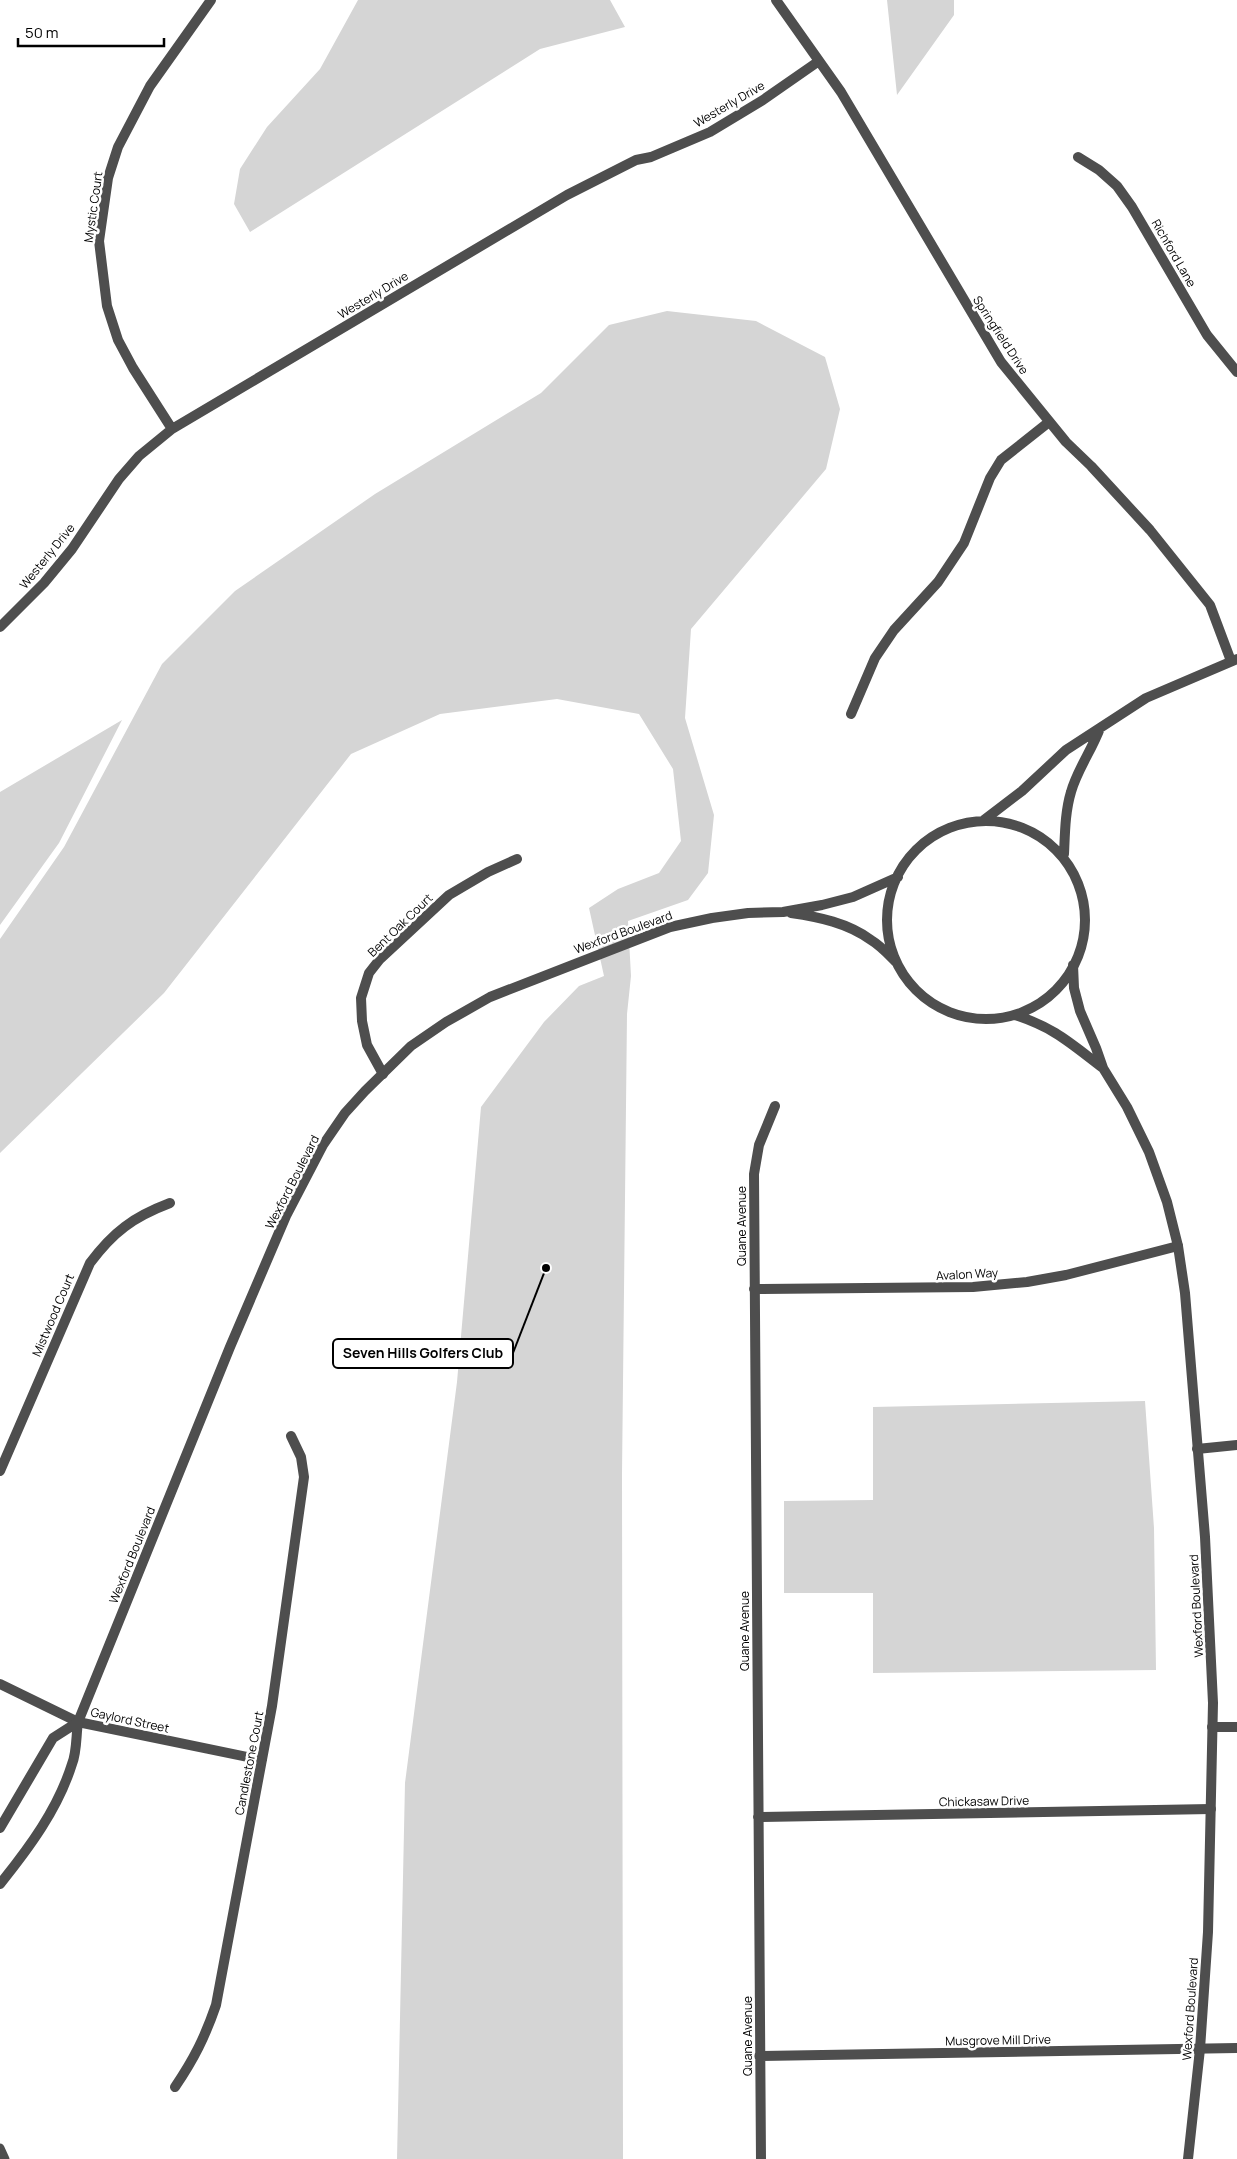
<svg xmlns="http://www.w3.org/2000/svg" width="1237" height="2159" font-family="Manrope,sans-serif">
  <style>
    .green { fill: #d5d5d5 }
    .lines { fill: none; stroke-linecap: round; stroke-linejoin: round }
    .service { stroke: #4e4e4e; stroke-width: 9 }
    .minor { stroke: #4e4e4e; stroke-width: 10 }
    .tertiary { stroke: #4e4e4e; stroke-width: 10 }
    .labels { text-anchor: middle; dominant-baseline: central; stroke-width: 5; stroke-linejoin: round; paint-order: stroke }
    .street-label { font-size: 12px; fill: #000; stroke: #fff }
    .leader { fill: none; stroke: #000; stroke-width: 2 }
    .callout-dot { fill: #000; stroke: #fff; stroke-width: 2 }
    .callout { fill: #fff; stroke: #000; stroke-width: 2 }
    .callout-label { font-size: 14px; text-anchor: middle; font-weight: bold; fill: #000 }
  </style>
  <rect width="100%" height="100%" fill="#fff"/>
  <path class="green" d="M 358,0 L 610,0 L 625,27 L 540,49 L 250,232 L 234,204 L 240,169 L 267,127 L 320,69 Z
    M 887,0 L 954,0 L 954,15 L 897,95 Z
    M 667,311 L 756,321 L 825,357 L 840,409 L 826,469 L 691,629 L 685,718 L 714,815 L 708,873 L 688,900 L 628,921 L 631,976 L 627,1014 L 622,1475 L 623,2159 L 397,2159 L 405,1783 L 457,1382 L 481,1107 L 544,1022 L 579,986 L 604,976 L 589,908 L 618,889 L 659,873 L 681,841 L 673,769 L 639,714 L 557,699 L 440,714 L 351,754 L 164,993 L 0,1153 L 0,939 L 64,847 L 162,664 L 235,591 L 375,494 L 541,393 L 609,325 Z
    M 122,720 L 59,843 L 0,925 L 0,792 Z
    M 1145,1401 L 1154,1528 L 1156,1670 L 873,1673 L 873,1593 L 784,1593 L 784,1501 L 873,1500 L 873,1407 Z"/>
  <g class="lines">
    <path class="service" d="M 0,2148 L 5,2159"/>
    <path class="minor" d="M 776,0 L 841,92 L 1001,362 L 1066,442 L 1091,466 L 1150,530 L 1210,605 L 1231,661
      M 1078,157 L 1099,170 L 1117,186 L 1132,207 L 1207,335 L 1237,372
      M 172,429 L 133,368 L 118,340 L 107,306 L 99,241 L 108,178 L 118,147 L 150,86 L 211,0
      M 0,627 L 44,583 L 72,549 L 119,479 L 139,456 L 172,429 L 567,195 L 636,160 L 651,157 L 710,132 L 763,100 L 819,61
      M 851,714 L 875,658 L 894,630 L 938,582 L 964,543 L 990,478 L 1001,460 L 1049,422
      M 383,1074 L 367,1045 L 362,1021 L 361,998 L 369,973 L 380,959 L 449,895 L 488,872 L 517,859
      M 754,1289 L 973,1287 L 1027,1282 L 1066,1275 L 1178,1246
      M 1197,1449 L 1237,1445
      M 0,1471 L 90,1263 C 113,1232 133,1217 170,1203
      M 0,1684 L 78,1722 L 262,1760
      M 1212,1727 L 1237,1727
      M 758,1817 L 1211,1809
      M 759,2056 L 1237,2048
      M 175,2087 C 194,2059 205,2037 216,2005 L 272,1706 L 304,1477 L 301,1457 L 291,1436
      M 761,2159 L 754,1174 L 759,1145 L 775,1106"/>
    <path class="tertiary" d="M 984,820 L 1022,791 L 1066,750 L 1146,698 L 1237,659
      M887 920a99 99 0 1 1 198 0a99 99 0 1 1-198 0Z
      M 1064,854 C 1065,833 1065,812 1071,792 C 1077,770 1092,750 1100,728
      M 791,913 C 819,917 848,923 871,940 C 881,946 889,955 897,963
      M 1073,965 L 1074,988 L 1080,1011 L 1096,1048 L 1103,1068 L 1127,1107 L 1149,1152 L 1167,1202 L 1178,1246 L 1185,1293 L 1205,1537 L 1213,1703 L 1208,1932 L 1200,2049 L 1188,2159
      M 1015,1015 C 1055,1028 1070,1043 1103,1068
      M 0,1828 L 53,1738 L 78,1722
      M 0,1884 C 29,1848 58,1809 72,1764 C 77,1752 76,1735 78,1722 L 230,1347 L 286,1216 L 323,1145 L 345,1113 L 365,1091 L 411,1046 L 446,1022 L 490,997 L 670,927 L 712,918 L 748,913 L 783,912 L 822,905 L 853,897 L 898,877"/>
  </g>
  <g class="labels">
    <g class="street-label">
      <text transform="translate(729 104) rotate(-30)">Westerly Drive</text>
      <text transform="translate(93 207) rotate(-82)">Mystic Court</text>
      <text transform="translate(1174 253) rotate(60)">Richford Lane</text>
      <text transform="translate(373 295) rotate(-31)">Westerly Drive</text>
      <text transform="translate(1001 335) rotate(57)">Springfield Drive</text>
      <text transform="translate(47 556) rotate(-51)">Westerly Drive</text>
      <text transform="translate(400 925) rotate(-44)">Bent Oak Court</text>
      <text transform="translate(623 932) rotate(-20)">Wexford Boulevard</text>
      <text transform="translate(292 1182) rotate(-63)">Wexford Boulevard</text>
      <text transform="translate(741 1226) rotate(-90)">Quane Avenue</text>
      <text transform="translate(967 1274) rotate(-3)">Avalon Way</text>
      <text transform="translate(53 1315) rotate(-67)">Mistwood Court</text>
      <text transform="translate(132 1555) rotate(-68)">Wexford Boulevard</text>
      <text transform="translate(1196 1606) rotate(-93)">Wexford Boulevard</text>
      <text transform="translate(744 1631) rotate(-90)">Quane Avenue</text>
      <text transform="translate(130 1720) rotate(12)">Gaylord Street</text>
      <text transform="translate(249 1763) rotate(-79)">Candlestone Court</text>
      <text transform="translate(984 1801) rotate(-1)">Chickasaw Drive</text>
      <text transform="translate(1190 2009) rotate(-86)">Wexford Boulevard</text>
      <text transform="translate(747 2036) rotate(-90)">Quane Avenue</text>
      <text transform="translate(998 2040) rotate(-1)">Musgrove Mill Drive</text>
    </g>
  </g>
  <path class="leader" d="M546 1268L513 1353"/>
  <circle class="callout-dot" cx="546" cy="1268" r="5"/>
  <rect class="callout" x="333" y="1339" width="180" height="29" rx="5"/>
  <g class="callout-label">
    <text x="423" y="1358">Seven Hills Golfers Club</text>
  </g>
  <path d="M18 38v8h146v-8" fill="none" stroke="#000000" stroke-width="2.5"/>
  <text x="25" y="38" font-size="15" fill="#000000" stroke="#ffffff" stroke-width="4" paint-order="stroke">50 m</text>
</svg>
